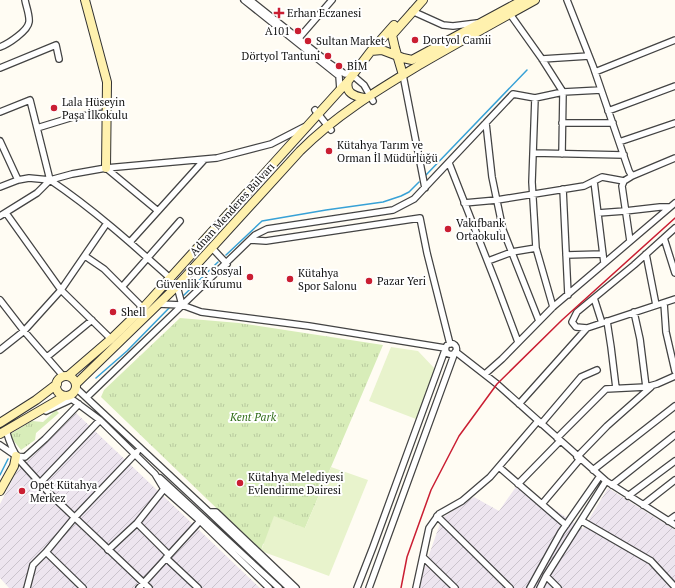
<svg xmlns="http://www.w3.org/2000/svg" width="675" height="588" font-family="'PT Serif',serif">
  <style>
    .industrial { fill: url(#industrial-furrows) }
    .grass { fill: url(#grass-tufts) }
    .pitch { fill: #e8f3cc }
    .lines { fill: none; stroke-linecap: round; stroke-linejoin: round }
    .stream { stroke: #37a1d6; stroke-width: 1.5 }
    .street-casing { stroke: #434343; stroke-width: 8 }
    .secondary-casing { stroke: #323232; stroke-width: 10 }
    .street { stroke: #fff; stroke-width: 5.5 }
    .secondary { stroke: #fff1ae; stroke-width: 8 }
    .rail { stroke: #ca1e32; stroke-width: 1.5 }
    .poi-dot { fill: #ca1e32; stroke: #fff; stroke-width: 1.5 }
    .labels { text-anchor: middle; dominant-baseline: central; stroke-width: 4; stroke-linejoin: round; paint-order: stroke }
    .poi-label { font-size: 11px; fill: #101010; stroke: #fff; text-anchor: start }
    .street-label { font-size: 11px; fill: #101010; stroke: #fff }
    .park-label { font-size: 11px; font-style: italic; fill: #326e1b; stroke: #fff }
  </style>
  <defs>
    <pattern id="industrial-furrows" width="10" height="10" patternUnits="userSpaceOnUse"><rect width="10" height="10" fill="#ede5ef"/><path d="M-1 1l2-2M0 10L10 0M9 11l2-2" fill="none" stroke="#cac3cc"/></pattern>
    <pattern id="grass-tufts" width="24" height="20" patternUnits="userSpaceOnUse"><rect width="24" height="20" fill="#d8edb9"/><path d="M3 7l-1-3M5 7V3M7 7l1-3M15 17l-1-3M17 17v-4M19 17l1-3" fill="none" stroke="#b8ca9e"/></pattern>
  </defs>
  <rect width="100%" height="100%" fill="#fffcf3"/>
  <path class="industrial" d="M 76,413 L 260,588 L 9,588 L 0,578 L 0,504 L 17,471 Z
    M 518,484 L 583,529 L 608,488 L 675,530 L 675,588 L 420,588 L 424,569 L 442,518 L 474,497 L 499,511 Z"/>
  <path class="grass" d="M 180,318 L 239,323 L 383,345 L 305,528 L 263,544 L 261,551 L 101,397 L 104,390 Z
    M 56,410 L 59,413 L 36,433 L 35,440 L 21,450 L 9,435 L 32,421 L 43,422 Z"/>
  <path class="pitch" d="M 391,347 L 418,351 L 435,369 L 416,419 L 369,401 Z
    M 331,467 L 368,480 L 329,576 L 261,551 L 274,516 L 305,528 Z"/>
  <g class="lines">
    <path class="stream" d="M 426,175 L 527,70
      M 226,255 L 262,221 L 326,210 L 383,202 L 401,196 L 409,192 L 419,182
      M 183,296 L 218,262
      M 96,378 L 127,351 L 170,307
      M 0,475 L 8,459"/>
    <g class="street-casing">
      <path id="street" d="M 244,0 L 339,76 L 340,90
        M 250,0 L 329,63 L 345,74 L 355,72
        M 567,0 L 593,66 L 629,171 L 632,176 L 675,158
        M 412,11 L 443,25 L 453,26 L 477,23
        M 510,14 L 542,59 L 563,92 L 601,90
        M 299,38 L 332,0
        M 0,47 C 8,44 28,31 29,22 C 30,16 26,6 25,0
        M 542,59 L 589,56
        M 0,68 L 56,45 L 59,59
        M 595,72 L 675,40
        M 350,73 L 364,85 L 373,101
        M 403,75 L 425,188
        M 315,110 L 331,130
        M 608,111 L 675,86
        M 0,112 L 30,100 L 50,180
        M 486,123 L 492,177 L 503,230 L 539,321
        M 562,123 L 613,123
        M 37,128 L 73,117 L 106,113
        M 0,141 L 18,180
        M 619,142 L 675,123
        M 533,153 L 624,155
        M 449,163 L 496,283 L 518,342
        M 106,168 L 158,211
        M 50,180 C 93,209 131,243 170,278
        M 594,181 L 604,263
        M 0,187 L 18,180 L 29,178 L 50,180
        M 563,189 L 568,295
        M 464,203 L 497,200 L 584,186 L 602,177 L 624,181
        M 6,213 L 61,290 L 111,339
        M 598,213 L 625,211 L 660,207 L 670,207
        M 0,216 L 37,193 L 50,180 L 72,174 L 106,168 L 217,158 L 271,144 L 304,127
        M 664,238 L 675,273
        M 251,240 L 266,241 L 420,218 L 427,253 L 450,344
        M 630,241 L 622,186 L 624,181 L 632,176
        M 130,242 L 204,160
        M 212,248 L 227,264
        M 646,254 L 656,305
        M 566,255 L 603,254
        M 85,256 L 104,269 L 143,308
        M 488,261 L 512,252 L 536,248
        M 177,286 L 182,305
        M 122,287 L 180,221
        M 594,298 L 602,323
        M 0,300 L 24,331 L 64,377
        M 664,303 L 666,332 L 675,371
        M 158,304 L 182,305 L 201,312 L 309,326 L 445,348
        M 553,307 L 536,248 L 532,182 L 535,98 L 563,92 L 562,154
        M 634,312 L 640,339 L 646,387
        M 607,321 L 611,347 L 616,388
        M 587,328 L 576,327 L 572,322 L 577,312 L 634,265 L 675,228
        M445.5 349a5.5 5.5 0 1 1 11 0a5.5 5.5 0 1 1-11 0Z
        M 0,350 L 24,331 L 61,290 L 107,223
        M 456,352 L 497,384 L 606,481 L 675,525
        M 47,357 L 92,320
        M 485,374 L 502,359 L 553,307 L 675,203
        M 76,388 L 209,512 L 289,588
        M 69,397 L 100,420 L 155,474 L 164,489 L 200,521 L 269,588
        M 87,397 L 255,235 L 267,229 L 393,210 L 414,199 L 513,94 L 535,98
        M 519,404 L 587,328 L 675,299
        M 46,411 L 72,399
        M 541,424 L 581,377 L 597,370
        M 7,429 L 6,430 C 9,441 13,452 20,461 L 50,494 L 149,588
        M 557,438 L 606,389 L 646,387 L 657,384 L 675,376
        M 0,445 L 16,456 L 25,457 L 45,439 L 79,404
        M 577,457 L 607,426 L 651,387
        M 499,467 L 566,525
        M 593,470 L 675,406
        M 160,478 L 279,588
        M 40,483 L 100,420
        M 518,484 L 560,441
        M 612,485 L 675,435
        M 628,496 L 675,461
        M 542,504 L 580,459
        M 643,505 L 675,480
        M 210,512 L 216,512 L 296,588
        M 437,516 L 510,588
        M 582,521 L 651,561 L 675,587
        M 668,521 L 675,516
        M 137,523 L 169,555
        M 108,550 L 137,523 L 164,489
        M 46,552 L 83,588
        M 423,557 L 455,588
        M 166,558 L 198,588
        M 546,576 L 558,588
        M 27,588 L 33,565 L 46,552 L 75,517 L 137,452
        M 139,588 L 200,521
        M 357,588 L 373,547 L 445,350
        M 369,588 L 455,352
        M 416,588 L 429,528 L 439,514 L 462,501 L 490,477 L 538,421
        M 530,588 L 561,532 L 600,476
        M 540,588 L 546,576 L 606,481"/>
    </g>
    <g class="secondary-casing">
      <path id="secondary" d="M 85,0 L 107,82 L 106,168
        M 371,51 L 394,25
        M 403,75 L 395,48 L 392,35 L 423,0
        M 348,81 C 345,93 354,96 364,98
        M 68,376 L 111,339 L 143,308 L 348,81 L 371,51 L 382,50 L 403,58 L 412,60 L 523,0
        M56 386a10 10 0 1 1 20 0a10 10 0 1 1-20 0Z
        M 76,384 L 177,286 L 300,151 C 336,115 378,90 421,64 C 459,42 497,21 535,0
        M 0,423 L 36,400 L 57,384
        M 0,434 L 65,396
        M 0,491 L 14,466 L 16,456"/>
    </g>
    <use href="#street" class="street"/>
    <use href="#secondary" class="secondary"/>
    <path class="rail" d="M 401,588 L 407,557 L 431,490 L 459,436 L 497,384 L 562,320 L 675,218"/>
  </g>
  <g class="poi-dot">
    <path d="M277 7h4v4h4v4h-4v4h-4v-4h-4v-4h4z"/>
    <circle cx="298" cy="31" r="4"/>
    <circle cx="415" cy="40" r="4"/>
    <circle cx="308" cy="41" r="4"/>
    <circle cx="328" cy="56" r="4"/>
    <circle cx="339" cy="66" r="4"/>
    <circle cx="54" cy="108" r="4"/>
    <circle cx="329" cy="151" r="4"/>
    <circle cx="448" cy="229" r="4"/>
    <circle cx="250" cy="277" r="4"/>
    <circle cx="290" cy="279" r="4"/>
    <circle cx="369" cy="281" r="4"/>
    <circle cx="113" cy="312" r="4"/>
    <circle cx="240" cy="483" r="4"/>
    <circle cx="22" cy="491" r="4"/>
  </g>
  <g class="labels">
    <g class="poi-label">
      <text x="287" y="13">Erhan Eczanesi</text>
      <text x="290" y="31" text-anchor="end">A101</text>
      <text x="423" y="40">Dortyol Camii</text>
      <text x="316" y="41">Sultan Market</text>
      <text x="320" y="56" text-anchor="end">Dörtyol Tantuni</text>
      <text x="347" y="66">BİM</text>
      <text x="62" y="102">Lala Hüseyin<tspan x="62" dy="13">Paşa İlkokulu</tspan></text>
      <text x="337" y="145">Kütahya Tarım ve<tspan x="337" dy="13">Orman İl Müdürlüğü</tspan></text>
      <text x="456" y="223">Vakıfbank<tspan x="456" dy="13">Ortaokulu</tspan></text>
      <text x="242" y="271" text-anchor="end">SGK Sosyal<tspan x="242" dy="13">Güvenlik Kurumu</tspan></text>
      <text x="298" y="273">Kütahya<tspan x="298" dy="13">Spor Salonu</tspan></text>
      <text x="377" y="281">Pazar Yeri</text>
      <text x="121" y="312">Shell</text>
      <text x="248" y="477">Kütahya Melediyesi<tspan x="248" dy="13">Evlendirme Dairesi</tspan></text>
      <text x="30" y="485">Opet Kütahya<tspan x="30" dy="13">Merkez</tspan></text>
    </g>
    <g class="street-label">
      <text transform="translate(232 209) rotate(-48)">Adnan Menderes Bulvarı</text>
    </g>
    <g class="park-label">
      <text x="253" y="417">Kent Park</text>
    </g>
  </g>
</svg>
